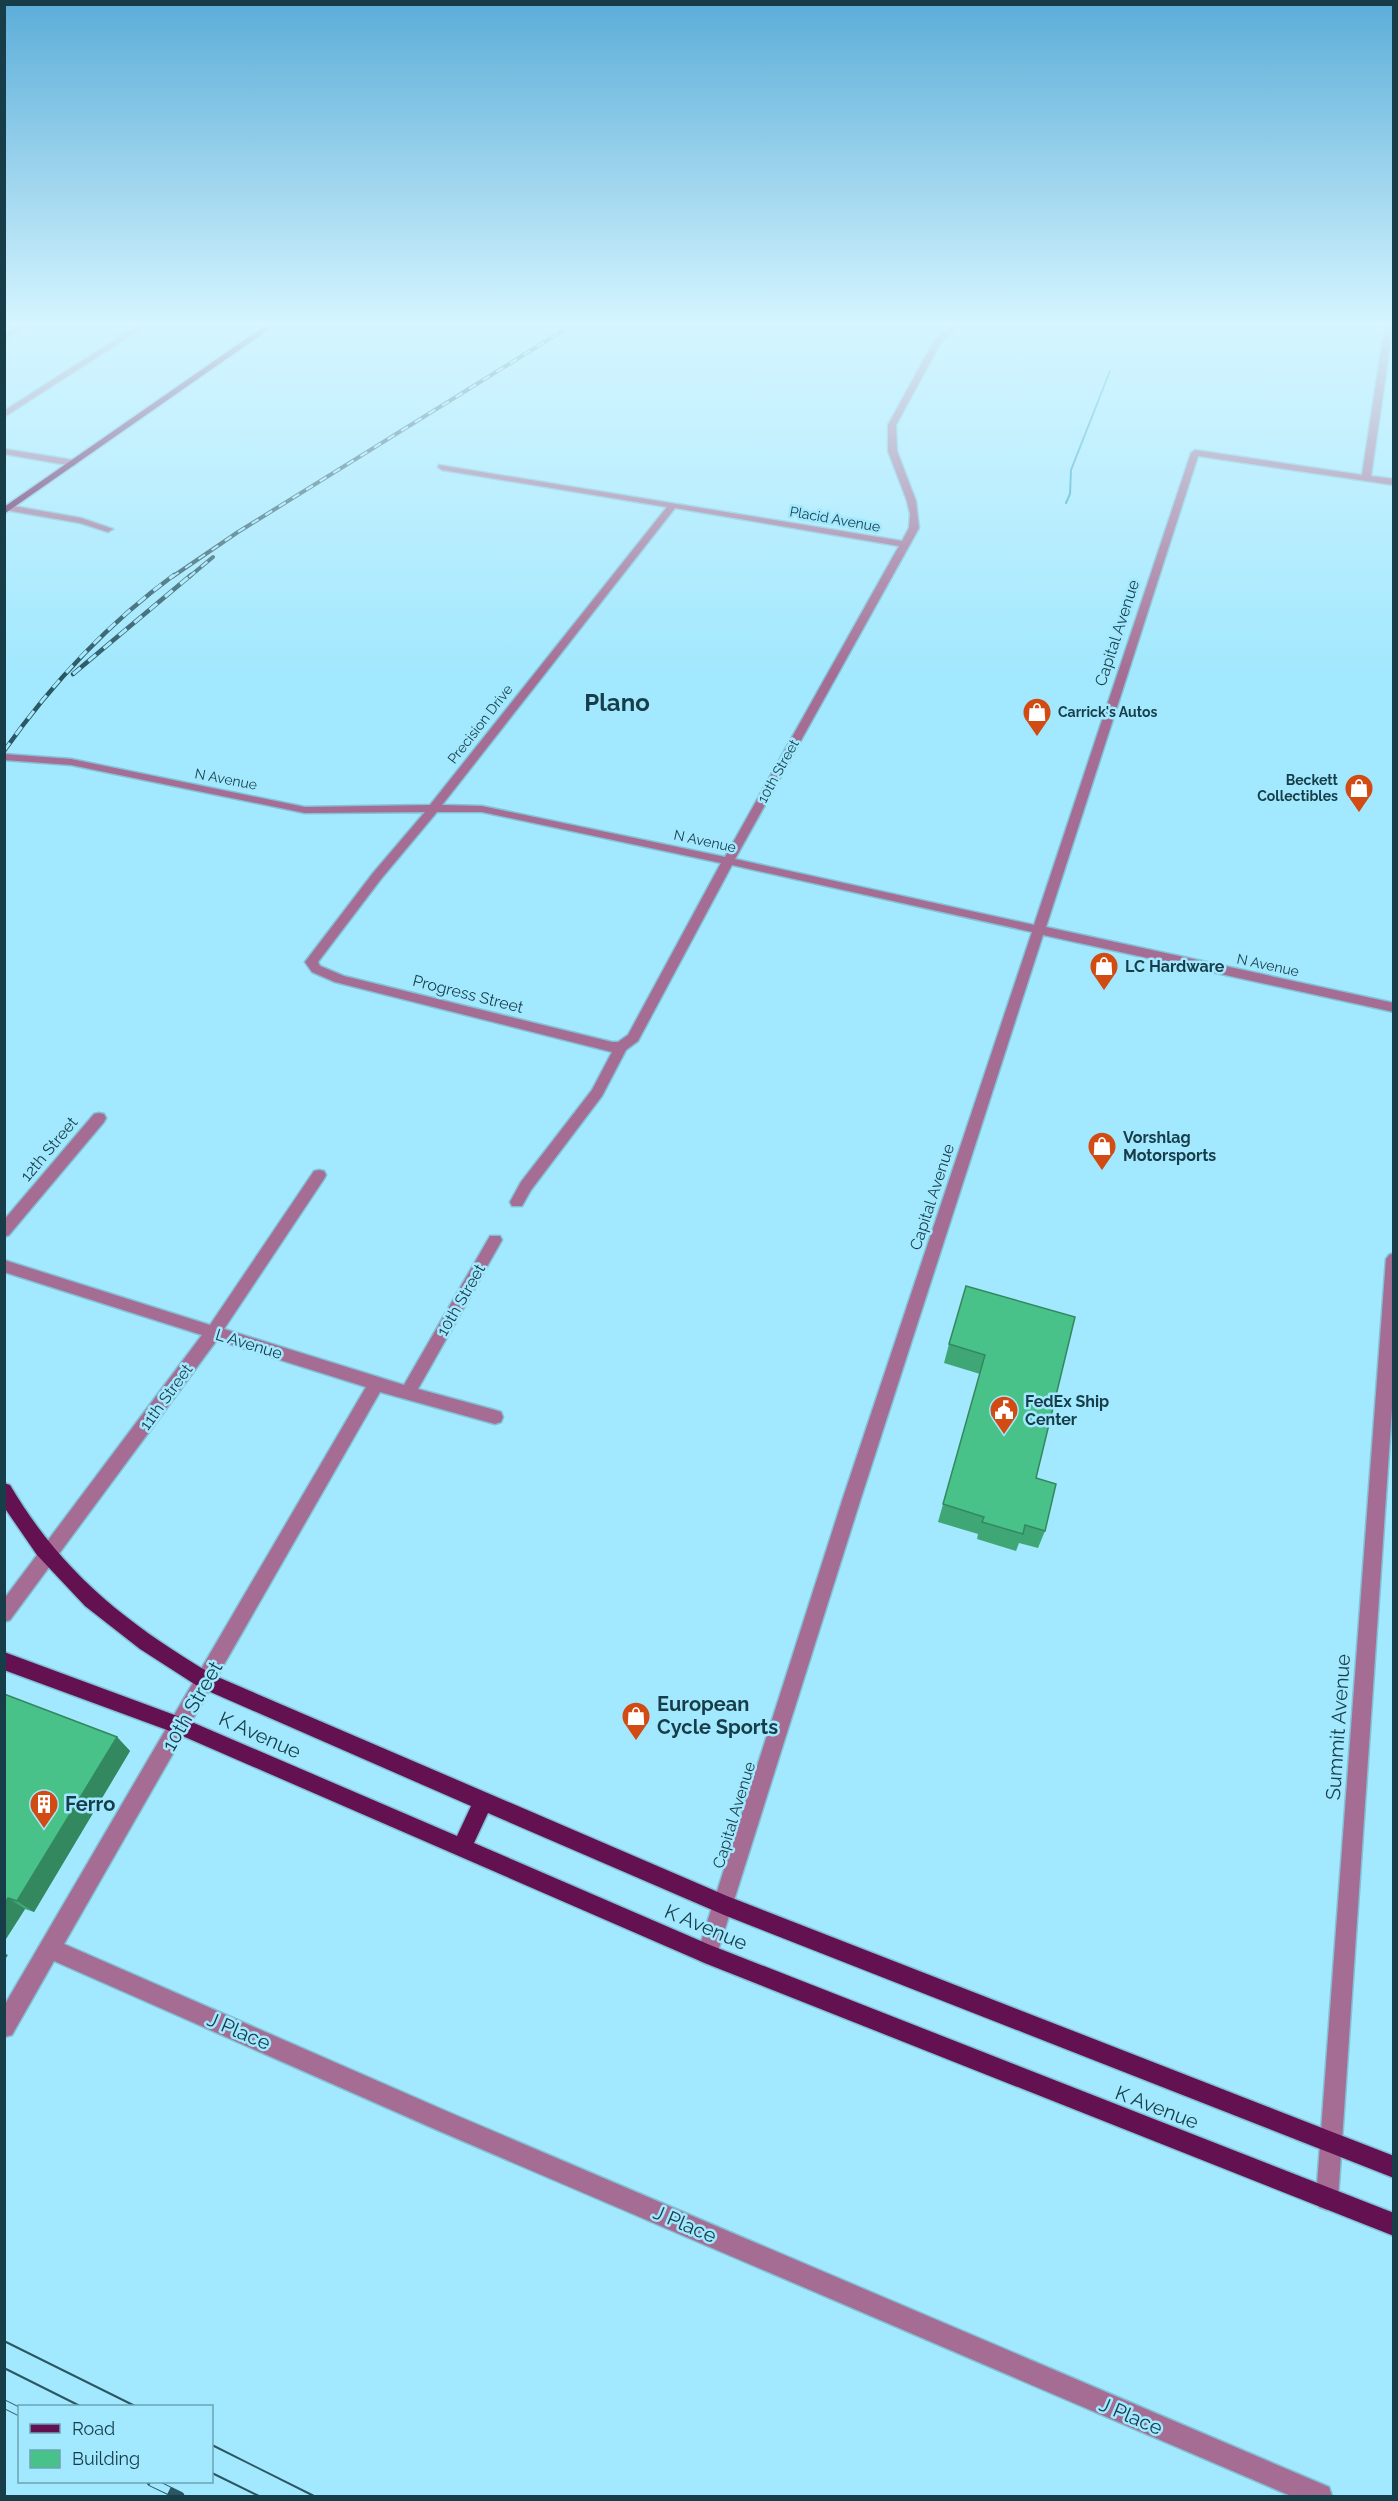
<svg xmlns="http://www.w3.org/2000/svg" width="1398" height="2501" font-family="Raleway,sans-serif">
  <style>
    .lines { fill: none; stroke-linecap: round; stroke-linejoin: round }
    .stream { stroke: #29a2c1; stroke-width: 2 }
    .minor-casing { stroke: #83c2d6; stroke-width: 3 }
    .major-casing { stroke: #83c2d6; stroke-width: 3 }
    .minor { fill: #a56d93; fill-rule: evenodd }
    .major { fill: #641151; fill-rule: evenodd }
    .tram { stroke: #2b5763; stroke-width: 2 }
    .rail-far2-casing { stroke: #2b5763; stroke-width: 4 }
    .rail-far1-casing { stroke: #2b5763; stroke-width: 4.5 }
    .rail-casing { stroke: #2b5763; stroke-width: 9 }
    .rail-far2 { stroke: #a2e8fe; stroke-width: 2; stroke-dasharray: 8; stroke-linecap: butt }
    .rail-far1 { stroke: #a2e8fe; stroke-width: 3; stroke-dasharray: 10; stroke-linecap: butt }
    .rail { stroke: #a2e8fe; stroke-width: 7; stroke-dasharray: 20; stroke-linecap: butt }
    .wall { fill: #3fa776 }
    .shaded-wall { fill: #338860 }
    .building { fill: #49c289; stroke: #338860; stroke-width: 1.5 }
    .labels { text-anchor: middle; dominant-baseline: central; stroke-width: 5; stroke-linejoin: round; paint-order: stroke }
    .far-street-label { font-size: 14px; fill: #163d48; stroke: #a2e8fe }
    .far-poi-label { font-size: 14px; font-weight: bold; fill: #163d48; stroke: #a2e8fe; text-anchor: start }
    .street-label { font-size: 16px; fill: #163d48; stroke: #a2e8fe }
    .poi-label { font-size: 16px; font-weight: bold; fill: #163d48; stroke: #a2e8fe; text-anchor: start }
    .near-poi-label { font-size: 20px; font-weight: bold; fill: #163d48; stroke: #a2e8fe; text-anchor: start }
    .near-street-label { font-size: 20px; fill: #163d48; stroke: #a2e8fe }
    .far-town-label { font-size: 24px; font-weight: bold; fill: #163d48; stroke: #a2e8fe }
  </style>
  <rect width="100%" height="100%" fill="#a2e8fe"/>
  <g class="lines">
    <path class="stream" d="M 1066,503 L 1070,494 L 1071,470 L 1110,371"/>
    <g class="minor-casing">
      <path id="minor" d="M 21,325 L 31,325 L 4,340 L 4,335 Z
        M 138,325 L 147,325 L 4,417 L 4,411 Z
        M 951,325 L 960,325 L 941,342 L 896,425 L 897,451 L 916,501 L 919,528 L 735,859 L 1034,925 L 1191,453 L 1195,450 L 1362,475 L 1385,325 L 1393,325 L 1371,476 L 1394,479 L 1394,485 L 1198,456 L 1046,927 L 1394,1003 L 1394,1012 L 1043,935 L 861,1498 L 717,1954 L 714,1961 L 707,1964 L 700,1961 L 697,1954 L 843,1498 L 1032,932 L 732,865 L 638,1041 L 626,1050 L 602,1096 L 531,1190 L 522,1206 L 512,1206 L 510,1202 L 521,1182 L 592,1090 L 612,1052 L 335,982 L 312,972 L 305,962 L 373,873 L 425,812 L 305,813 L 71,765 L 4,760 L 4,754 L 71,759 L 305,807 L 430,805 L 667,507 L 442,470 L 438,467 L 439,465 L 902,541 L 909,528 L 910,514 L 907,501 L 888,451 L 888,425 L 934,341 ZM 675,508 L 899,546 L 725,857 L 482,806 L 442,805 ZM 437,812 L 482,812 L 721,863 L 628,1035 L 618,1042 L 612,1042 L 344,976 L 320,966 L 318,962 L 381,879 Z
        M 4,449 L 73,460 L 77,463 L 73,466 L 4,454 Z
        M 8,505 L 81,518 L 113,529 L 108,532 L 80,523 L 5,510 L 5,506 Z
        M 99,1113 L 104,1114 L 106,1118 L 104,1122 L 9,1235 L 4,1237 L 4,1220 L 94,1114 Z
        M 319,1170 L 324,1171 L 326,1175 L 324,1179 L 224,1329 L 404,1385 L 490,1236 L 500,1236 L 502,1240 L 418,1389 L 495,1410 L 501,1412 L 503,1417 L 501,1422 L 495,1424 L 380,1392 L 64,1944 L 453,2114 L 1329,2487 L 1332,2496 L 1291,2496 L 437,2130 L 54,1961 L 12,2035 L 4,2037 L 4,2006 L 366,1387 L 217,1340 L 10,1620 L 4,1622 L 4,1599 L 202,1335 L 4,1272 L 4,1260 L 210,1325 L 314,1171 Z
        M 1394,1253 L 1394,1379 L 1338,2199 L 1335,2207 L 1327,2210 L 1319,2207 L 1316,2199 L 1386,1259 L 1389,1255 Z"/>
    </g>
    <g class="major-casing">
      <path id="major" d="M 266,325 L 275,325 L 4,514 L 4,507 Z
        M 4,1483 L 10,1485 C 62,1573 126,1623 213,1675 L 727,1896 L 1394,2156 L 1394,2178 L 724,1915 L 488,1813 L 474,1843 L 710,1945 L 1394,2213 L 1394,2236 L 707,1964 L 178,1734 L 4,1670 L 4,1652 L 180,1717 L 457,1836 L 471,1806 L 199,1687 L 140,1649 L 85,1606 L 37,1555 L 4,1507 Z"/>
    </g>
    <use href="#minor" class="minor"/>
    <use href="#major" class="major"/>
    <path class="tram" d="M 4,2341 L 135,2406
      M 4,2368 L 80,2406
      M 212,2445 L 314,2496
      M 212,2473 L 259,2496"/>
    <g class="rail-far2-casing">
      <path id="rail-far2" d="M 172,577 L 238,532 L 572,325
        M 189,577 L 213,557"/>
    </g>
    <g class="rail-far1-casing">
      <path id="rail-far1" d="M 73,674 L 191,575
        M 4,751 C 52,683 106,625 174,575"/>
    </g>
    <g class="rail-casing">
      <path id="rail" d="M 4,2404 L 20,2412
        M 151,2482 L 180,2496"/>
    </g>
    <use href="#rail-far2" class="rail-far2"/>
    <use href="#rail-far1" class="rail-far1"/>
    <use href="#rail" class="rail"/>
  </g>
  <path class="wall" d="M 966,1286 L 1036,1478 L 1045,1531 L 1038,1548 L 1019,1543 L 1016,1551 L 977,1539 L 978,1534 L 938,1522 L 980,1374 L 944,1363 L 949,1344 Z
    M 4,1694 L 117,1737 L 130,1751 L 34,1912 L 25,1909 L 4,1942 Z"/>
  <path class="shaded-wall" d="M 117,1737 L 130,1751 L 34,1912 L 17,1901 Z
    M 8,1898 L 25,1909 L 4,1942 L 4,1904 Z
    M 4,1953 L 8,1955 L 4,1961 Z"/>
  <path class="building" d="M 966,1286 L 1075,1317 L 1036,1478 L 1056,1484 L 1045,1531 L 1025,1525 L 1023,1534 L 982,1522 L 984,1517 L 943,1504 L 985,1355 L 949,1344 Z
    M 4,1694 L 117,1737 L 17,1901 L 8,1898 L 4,1904 Z"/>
  <linearGradient id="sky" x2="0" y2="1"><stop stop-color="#5badd8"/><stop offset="0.48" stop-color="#d5f5ff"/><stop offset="1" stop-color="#d5f5ff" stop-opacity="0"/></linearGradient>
  <rect width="1398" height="675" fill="url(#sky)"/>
  <defs>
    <g id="shop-pin" transform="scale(1.5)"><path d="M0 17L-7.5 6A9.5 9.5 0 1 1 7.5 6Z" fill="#d24b13" stroke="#a2e8fe"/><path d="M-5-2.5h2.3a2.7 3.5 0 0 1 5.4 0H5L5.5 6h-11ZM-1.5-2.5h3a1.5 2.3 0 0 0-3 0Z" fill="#fff"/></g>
    <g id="civic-pin" transform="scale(1.5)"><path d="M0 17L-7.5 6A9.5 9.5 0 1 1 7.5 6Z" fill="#d24b13" stroke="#a2e8fe"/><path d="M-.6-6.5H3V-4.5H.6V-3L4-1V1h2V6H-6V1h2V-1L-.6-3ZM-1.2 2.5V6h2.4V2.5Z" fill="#fff"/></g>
    <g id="building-pin" transform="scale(1.5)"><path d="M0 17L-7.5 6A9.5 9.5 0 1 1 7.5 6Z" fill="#d24b13" stroke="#a2e8fe"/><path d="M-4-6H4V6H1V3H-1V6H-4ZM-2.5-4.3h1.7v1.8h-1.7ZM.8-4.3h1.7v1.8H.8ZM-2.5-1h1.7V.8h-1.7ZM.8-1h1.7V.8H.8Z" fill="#fff"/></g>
  </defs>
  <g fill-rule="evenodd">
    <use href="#shop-pin" x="1037" y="712"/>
    <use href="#shop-pin" x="1359" y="788"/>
    <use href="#shop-pin" x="1104" y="966"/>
    <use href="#shop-pin" x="1102" y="1146"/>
    <use href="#civic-pin" x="1004" y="1410"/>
    <use href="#shop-pin" x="636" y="1716"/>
    <use href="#building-pin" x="44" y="1804"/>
  </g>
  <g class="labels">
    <g class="far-street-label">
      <text transform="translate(835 519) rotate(10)">Placid Avenue</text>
      <text transform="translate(480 724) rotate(-52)">Precision Drive</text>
      <text transform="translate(778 771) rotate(-61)">10th Street</text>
      <text transform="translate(226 779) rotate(11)">N Avenue</text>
      <text transform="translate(705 841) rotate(12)">N Avenue</text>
      <text transform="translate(1268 965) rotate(12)">N Avenue</text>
    </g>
    <g class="far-poi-label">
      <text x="1058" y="712">Carrick's Autos</text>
      <text x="1338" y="780" text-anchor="end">Beckett<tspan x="1338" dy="16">Collectibles</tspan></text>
    </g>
    <g class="street-label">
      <text transform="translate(1117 633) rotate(-72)">Capital Avenue</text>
      <text transform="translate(468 994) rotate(14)">Progress Street</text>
      <text transform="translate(49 1149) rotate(-50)">12th Street</text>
      <text transform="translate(932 1197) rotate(-72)">Capital Avenue</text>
      <text transform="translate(461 1300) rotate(-60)">10th Street</text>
      <text transform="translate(249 1344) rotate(17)">L Avenue</text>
      <text transform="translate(166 1397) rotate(-54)">11th Street</text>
      <text transform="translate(734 1815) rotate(-73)">Capital Avenue</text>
    </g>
    <g class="poi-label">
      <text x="1125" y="966">LC Hardware</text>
      <text x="1123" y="1137">Vorshlag<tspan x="1123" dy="18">Motorsports</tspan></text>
      <text x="1025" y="1401">FedEx Ship<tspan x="1025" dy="18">Center</tspan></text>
    </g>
    <g class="near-poi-label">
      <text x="657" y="1704">European<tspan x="657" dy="23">Cycle Sports</tspan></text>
      <text x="65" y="1804">Ferro</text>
    </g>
    <g class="near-street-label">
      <text transform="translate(192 1706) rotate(-60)">10th Street</text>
      <text transform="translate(1338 1727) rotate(-86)">Summit Avenue</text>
      <text transform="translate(260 1735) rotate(24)">K Avenue</text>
      <text transform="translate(706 1927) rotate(23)">K Avenue</text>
      <text transform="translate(239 2031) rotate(23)">J Place</text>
      <text transform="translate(1157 2107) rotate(21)">K Avenue</text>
      <text transform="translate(685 2224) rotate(23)">J Place</text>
      <text transform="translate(1131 2416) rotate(23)">J Place</text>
    </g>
    <g class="far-town-label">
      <text x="617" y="702">Plano</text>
    </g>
  </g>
  <rect width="1398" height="2501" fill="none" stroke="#163d48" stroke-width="12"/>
  <rect x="18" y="2405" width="195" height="78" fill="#a2e8fe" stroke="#6aa4b5" stroke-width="1.5"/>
  <rect x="30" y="2424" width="30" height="9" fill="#641151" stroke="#6aa4b5" stroke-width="1.5"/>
  <text x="72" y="2435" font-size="18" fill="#163d48">Road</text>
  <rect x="30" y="2450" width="30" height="18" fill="#49c289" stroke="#6aa4b5" stroke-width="1.5"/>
  <text x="72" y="2465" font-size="18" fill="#163d48">Building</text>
</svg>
